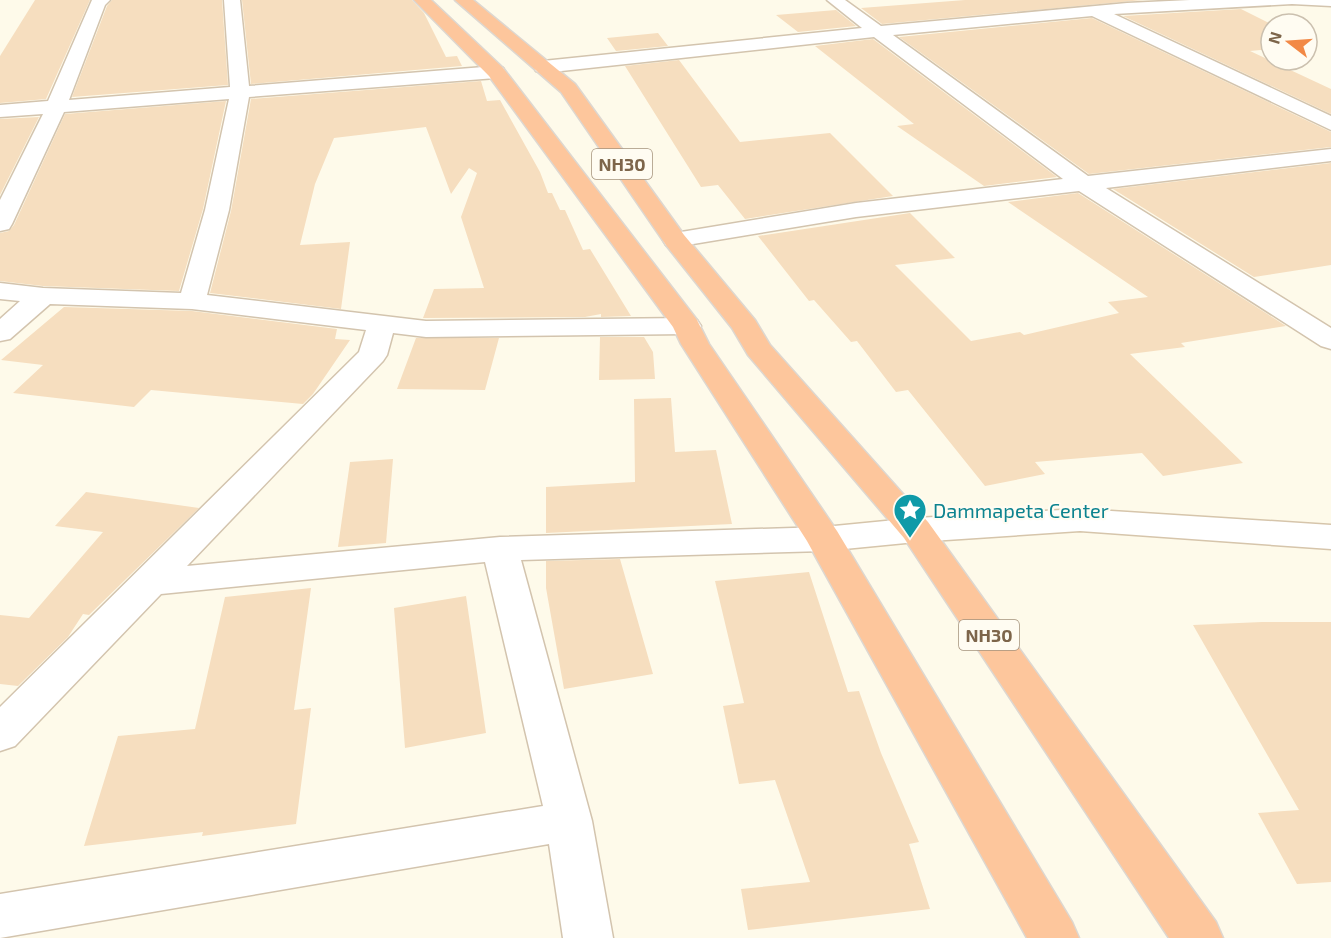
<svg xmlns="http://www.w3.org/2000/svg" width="1331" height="938" font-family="'Exo 2',sans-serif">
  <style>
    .building { fill: #f6debf }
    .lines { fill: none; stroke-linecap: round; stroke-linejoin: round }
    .street-casing { stroke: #d3c4ae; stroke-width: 3 }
    .secondary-casing { stroke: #d6c5ab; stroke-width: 3 }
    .highway-casing { stroke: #ddd7d0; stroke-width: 3 }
    .street { fill: #fff; fill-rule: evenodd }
    .secondary { fill: #fff; fill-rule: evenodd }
    .highway { fill: #fdc69c; fill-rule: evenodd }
    .labels { text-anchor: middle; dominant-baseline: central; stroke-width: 4.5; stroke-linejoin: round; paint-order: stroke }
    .shield { fill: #fffcf2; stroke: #a4927c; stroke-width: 1.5 }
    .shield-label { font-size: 18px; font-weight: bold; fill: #7d654a }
    .culture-label { font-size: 20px; fill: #0d838f; stroke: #fffcf2; text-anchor: start }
  </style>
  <rect width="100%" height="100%" fill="#fefaea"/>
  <path class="building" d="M 35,0 L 90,0 L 46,99 L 0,103 L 0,56 Z
    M 112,0 L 222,0 L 228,85 L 72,97 L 107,6 Z
    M 242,0 L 412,0 L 424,13 L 446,57 L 457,56 L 462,66 L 251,84 Z
    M 965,0 L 1143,0 L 882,24 L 861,8 Z
    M 1241,9 L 1271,24 L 1271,49 L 1250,51 L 1331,89 L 1331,114 L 1123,16 Z
    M 836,10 L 856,26 L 798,32 L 776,15 Z
    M 1092,18 L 1331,132 L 1331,147 L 1089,174 L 899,37 Z
    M 658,33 L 668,46 L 616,51 L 607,38 Z
    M 873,39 L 1057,177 L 984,186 L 897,126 L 914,124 L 815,46 Z
    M 679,60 L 740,142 L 830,133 L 893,196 L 745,219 L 718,185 L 701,187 L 625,66 Z
    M 481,81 L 487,101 L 500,100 L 540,172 L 548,193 L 552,193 L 560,210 L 565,210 L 583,250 L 590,249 L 631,316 L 601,317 L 601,314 L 585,317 L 423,318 L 434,289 L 484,288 L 461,217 L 477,173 L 469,168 L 451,194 L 426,127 L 334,138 L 315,184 L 300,245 L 350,242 L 341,309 L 210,293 L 231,211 L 251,99 Z
    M 226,101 L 203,209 L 179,291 L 43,286 L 0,281 L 0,233 L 9,231 L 14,225 L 65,114 Z
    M 39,117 L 0,195 L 0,119 Z
    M 1331,163 L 1331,265 L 1254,277 L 1113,189 Z
    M 1078,193 L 1286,326 L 1181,343 L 1185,347 L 1130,354 L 1243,463 L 1163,476 L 1142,453 L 1035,462 L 1045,474 L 985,486 L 908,390 L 896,392 L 857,341 L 851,342 L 814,300 L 809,301 L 758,236 L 910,213 L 955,258 L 895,265 L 971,341 L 1020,332 L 1024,335 L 1119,313 L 1108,302 L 1148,297 L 1008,202 Z
    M 64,307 L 192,311 L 337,329 L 335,339 L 350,340 L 313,394 L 303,404 L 151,390 L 134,407 L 13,393 L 43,365 L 1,360 Z
    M 600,337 L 644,337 L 653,352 L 655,379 L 599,380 Z
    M 416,338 L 499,338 L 485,390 L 397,389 Z
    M 671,398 L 675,452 L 716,450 L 732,524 L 546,533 L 546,487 L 635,482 L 634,399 Z
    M 393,459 L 386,543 L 338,547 L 350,462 Z
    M 86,492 L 199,508 L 89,615 L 83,614 L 68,637 L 18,686 L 0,684 L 0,615 L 29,618 L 103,532 L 55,526 Z
    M 620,559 L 653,674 L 564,689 L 546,588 L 546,561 Z
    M 809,572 L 848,692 L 859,691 L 881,753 L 919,842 L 909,844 L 930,909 L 748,930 L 741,889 L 810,882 L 775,780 L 739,784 L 723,706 L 744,703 L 715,581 Z
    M 311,588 L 294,710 L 311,708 L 296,824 L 202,836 L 203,832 L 84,846 L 118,736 L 195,729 L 225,597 Z
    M 466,596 L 486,733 L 405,748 L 394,608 Z
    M 1262,622 L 1331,622 L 1331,882 L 1297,884 L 1258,813 L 1299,810 L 1193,625 Z"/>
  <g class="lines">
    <g class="street-casing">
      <path id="street" d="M 92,0 L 110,0 L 105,5 L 69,100 L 230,87 L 224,0 L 240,0 L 249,86 L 496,66 L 503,68 L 505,72 L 503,76 L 496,78 L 249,97 L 229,210 L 207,295 L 426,321 L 687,318 L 697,320 L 701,326 L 697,332 L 687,334 L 426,337 L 393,333 L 387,355 L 383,361 L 187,566 L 500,537 L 824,527 L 837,531 L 842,539 L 837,547 L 824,551 L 521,560 L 592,821 L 613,938 L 563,938 L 549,844 L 0,938 L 0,894 L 543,806 L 485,562 L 161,594 L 15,746 L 0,751 L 0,707 L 359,352 L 366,330 L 192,309 L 50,304 L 10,339 L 0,341 L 0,319 L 20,301 L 0,299 L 0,283 L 43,288 L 181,293 L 205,210 L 229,99 L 64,112 L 12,224 L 9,229 L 0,231 L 0,200 L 43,114 L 0,117 L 0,105 L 48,101 Z
        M 827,0 L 845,0 L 881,26 L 1127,3 L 1190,0 L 1331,0 L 1331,6 L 1292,4 L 1114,14 L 1331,116 L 1331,130 L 1092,16 L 893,35 L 1088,176 L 1331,149 L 1331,161 L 1106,188 L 1331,328 L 1331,349 L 1321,346 L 1079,191 L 856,217 L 675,247 L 666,245 L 663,240 L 666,235 L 675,233 L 856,203 L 1063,179 L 874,37 L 543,73 L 536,71 L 534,67 L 536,63 L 543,61 L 862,28 Z"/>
    </g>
    <g class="secondary-casing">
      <path id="secondary" d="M 1080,509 L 1331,525 L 1331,549 L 1080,531 L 916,542 L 824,551 L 811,547 L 806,539 L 811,531 L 824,527 L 916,518 Z"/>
    </g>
    <g class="highway-casing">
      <path id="highway" d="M 414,0 L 431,0 L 503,68 L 697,320 L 709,344 L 837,531 L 1072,922 L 1079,938 L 1027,938 L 807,541 L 681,344 L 673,327 L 489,76 Z
        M 455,0 L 473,0 L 575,84 L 684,235 L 755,320 L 770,345 L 928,522 L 1216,922 L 1223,938 L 1169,938 L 904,538 L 748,355 L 732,328 L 666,245 L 561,92 Z"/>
    </g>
    <use href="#street" class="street"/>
    <use href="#secondary" class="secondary"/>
    <use href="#highway" class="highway"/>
  </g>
  <defs>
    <g id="sight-pin" transform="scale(1.725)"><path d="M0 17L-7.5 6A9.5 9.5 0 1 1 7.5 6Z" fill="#0f9aa8" stroke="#fffcf2"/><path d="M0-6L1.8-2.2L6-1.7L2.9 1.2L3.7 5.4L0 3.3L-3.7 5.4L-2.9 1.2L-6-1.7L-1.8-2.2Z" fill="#fff"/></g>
  </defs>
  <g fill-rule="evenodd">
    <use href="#sight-pin" x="910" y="510"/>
  </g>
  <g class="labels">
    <g class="shield">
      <rect x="592" y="149" width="60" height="30" rx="4.5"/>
      <rect x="959" y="620" width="60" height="30" rx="4.5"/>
    </g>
    <g class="shield-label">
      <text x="622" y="164">NH30</text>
      <text x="989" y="635">NH30</text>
    </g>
    <g class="culture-label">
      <text x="933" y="510">Dammapeta Center</text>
    </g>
  </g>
  <g transform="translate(1289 42) rotate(287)"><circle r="28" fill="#fffcf2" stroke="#cbc0af" stroke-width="1.5"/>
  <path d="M0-4.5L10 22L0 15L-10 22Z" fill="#f28946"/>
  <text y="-9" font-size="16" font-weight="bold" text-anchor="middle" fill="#7d654a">N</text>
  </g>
</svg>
